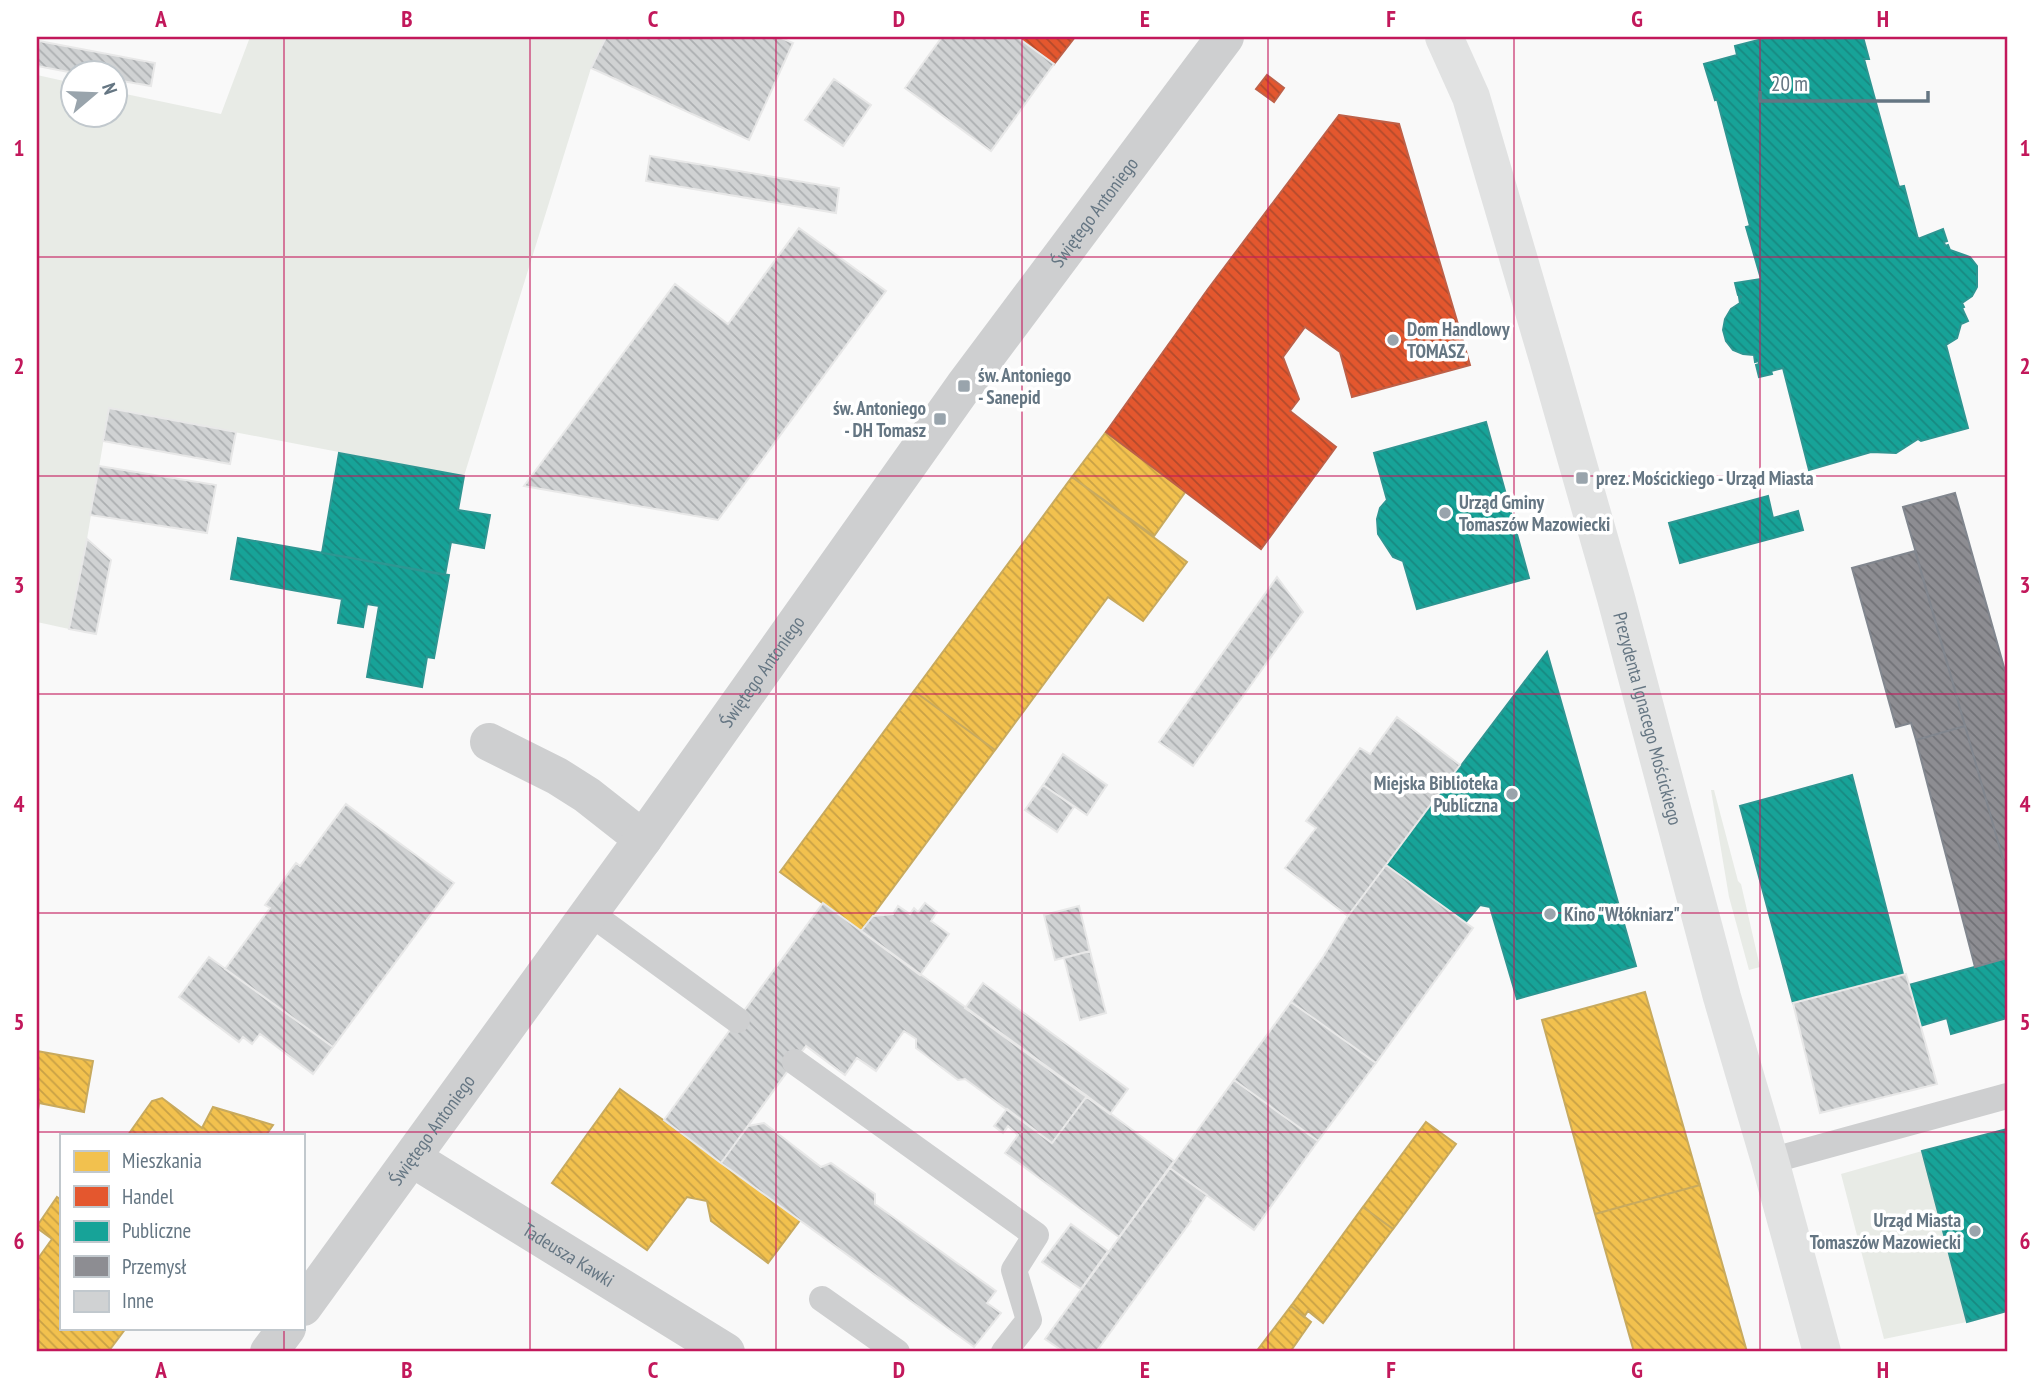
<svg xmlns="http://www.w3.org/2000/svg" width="2044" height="1389" font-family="'PT Sans Narrow',sans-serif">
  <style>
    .green { fill: #e8ebe6 }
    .homes { fill: url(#homes-back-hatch); stroke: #c8aa5e; stroke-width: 2 }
    .shops { fill: url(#shops-back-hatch); stroke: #be6048; stroke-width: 2 }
    .public { fill: url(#public-back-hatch); stroke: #2e9692; stroke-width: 2 }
    .industry { fill: url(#industry-back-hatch); stroke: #81868e; stroke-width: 2 }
    .building { fill: url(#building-back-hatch); stroke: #e8e8e8; stroke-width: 2 }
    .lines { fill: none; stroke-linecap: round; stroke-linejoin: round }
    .service { stroke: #cecfd0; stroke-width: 26 }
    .minor { stroke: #cecfd0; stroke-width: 38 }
    .tertiary { stroke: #cecfd0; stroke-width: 38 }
    .secondary { stroke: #e1e2e2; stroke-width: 38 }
    .grid { fill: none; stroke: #c2185b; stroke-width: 2; stroke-opacity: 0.55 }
    .poi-dot { fill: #99a4ac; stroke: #fff; stroke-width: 2.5 }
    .labels { text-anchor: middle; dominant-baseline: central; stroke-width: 7; stroke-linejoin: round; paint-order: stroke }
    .street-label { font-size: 19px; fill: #657683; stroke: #fff }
    .poi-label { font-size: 19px; font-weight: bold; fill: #657683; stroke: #fff; text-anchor: start }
    .neatline { fill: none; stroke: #c2185b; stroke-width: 2.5 }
    .grid-label { font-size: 23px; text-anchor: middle; font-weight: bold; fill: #c2185b }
  </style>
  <defs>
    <pattern id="homes-back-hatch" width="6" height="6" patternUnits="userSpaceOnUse" patternTransform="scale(1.75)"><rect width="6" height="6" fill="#f2c14e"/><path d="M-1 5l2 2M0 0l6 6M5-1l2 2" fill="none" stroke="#c8a146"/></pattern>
    <pattern id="shops-back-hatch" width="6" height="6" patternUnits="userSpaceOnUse" patternTransform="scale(1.75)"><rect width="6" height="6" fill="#e4572e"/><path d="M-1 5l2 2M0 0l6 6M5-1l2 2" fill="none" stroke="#b24a2c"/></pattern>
    <pattern id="public-back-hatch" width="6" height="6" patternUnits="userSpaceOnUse" patternTransform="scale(1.75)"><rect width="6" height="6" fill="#17a398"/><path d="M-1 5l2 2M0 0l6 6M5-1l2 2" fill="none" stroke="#188981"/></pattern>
    <pattern id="industry-back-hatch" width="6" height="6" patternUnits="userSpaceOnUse" patternTransform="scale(1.75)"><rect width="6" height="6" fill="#8d8d92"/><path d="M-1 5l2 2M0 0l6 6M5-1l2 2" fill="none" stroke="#717277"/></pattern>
    <pattern id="building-back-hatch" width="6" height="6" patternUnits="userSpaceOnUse" patternTransform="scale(1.75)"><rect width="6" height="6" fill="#d0d2d3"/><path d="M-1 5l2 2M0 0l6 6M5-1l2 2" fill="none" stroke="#acafb1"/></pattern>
  </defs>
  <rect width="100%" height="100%" fill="#f9f9f9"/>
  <path class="green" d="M 250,37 L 606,37 L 591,68 L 464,476 L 109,408 L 87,539 L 69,629 L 37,622 L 37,75 L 73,83 L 74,116 L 116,116 L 116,92 L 221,114 Z
    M 1711,790 L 1714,790 L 1738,881 L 1741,884 L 1760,967 L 1749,970 L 1729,897 Z
    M 1922,1151 L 1967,1322 L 1884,1339 L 1841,1174 Z"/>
  <path class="homes" d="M 1106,432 L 1186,491 L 1154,536 L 1072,477 Z
    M 1072,477 L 1187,562 L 1143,621 L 1108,597 L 995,750 L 914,691 Z
    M 914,691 L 995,750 L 861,931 L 780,872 Z
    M 1645,992 L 1700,1185 L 1595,1214 L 1542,1020 Z
    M 37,1051 L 93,1061 L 84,1112 L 39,1103 L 37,1117 Z
    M 620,1089 L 801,1219 L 768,1263 L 711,1221 L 707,1201 L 687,1197 L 647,1250 L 552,1183 Z
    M 162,1098 L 202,1128 L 213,1107 L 273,1125 L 266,1135 L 128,1135 L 152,1101 Z
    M 1426,1122 L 1456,1144 L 1393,1229 L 1363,1207 Z
    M 1700,1185 L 1747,1352 L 1634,1352 L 1595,1214 Z
    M 57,1197 L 61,1200 L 61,1328 L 126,1328 L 108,1352 L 37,1352 L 37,1260 L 52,1239 L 37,1228 L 37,1226 Z
    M 1363,1207 L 1393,1229 L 1323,1323 L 1308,1311 L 1304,1317 L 1291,1306 Z
    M 1291,1306 L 1311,1322 L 1290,1352 L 1256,1352 Z"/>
  <path class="shops" d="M 1017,37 L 1075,37 L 1054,64 Z
    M 1267,75 L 1284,88 L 1274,102 L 1256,89 Z
    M 1339,115 L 1399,124 L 1470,365 L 1352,397 L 1340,352 L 1305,327 L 1283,357 L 1299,399 L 1290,411 L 1336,447 L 1261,549 L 1106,432 L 1208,289 Z"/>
  <path class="public" d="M 1770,37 L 1863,37 L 1869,59 L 1864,59 L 1899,187 L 1904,186 L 1918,239 L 1943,229 L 1947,241 L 1944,242 L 1945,246 L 1948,245 L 1950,250 L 1970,257 L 1977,266 L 1977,287 L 1972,296 L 1962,303 L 1964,307 L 1962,308 L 1968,321 L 1961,324 L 1957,338 L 1946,345 L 1968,428 L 1921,441 L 1918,439 L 1896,453 L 1871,452 L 1809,470 L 1783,368 L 1771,371 L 1772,374 L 1759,377 L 1756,365 L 1759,364 L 1759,361 L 1755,362 L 1754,355 L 1743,354 L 1733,350 L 1726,341 L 1723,330 L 1725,319 L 1731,309 L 1740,303 L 1739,297 L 1742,297 L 1738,295 L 1735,283 L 1761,279 L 1746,227 L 1750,226 L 1717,99 L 1715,100 L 1704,64 L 1737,55 L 1735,46 Z
    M 1486,422 L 1529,578 L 1417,609 L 1403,561 L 1393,557 L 1378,534 L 1377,519 L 1380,508 L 1387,500 L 1374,453 Z
    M 339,453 L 464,476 L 458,510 L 490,515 L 484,548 L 451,542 L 445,575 L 322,553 Z
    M 1768,496 L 1773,518 L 1798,511 L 1803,530 L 1680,563 L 1669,523 Z
    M 238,538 L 449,575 L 434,658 L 427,657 L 422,687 L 367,677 L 379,606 L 367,604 L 363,627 L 338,623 L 342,599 L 231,579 Z
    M 1547,652 L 1636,966 L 1517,999 L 1490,907 L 1480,905 L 1465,923 L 1386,865 Z
    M 1852,775 L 1903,974 L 1793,1003 L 1740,806 Z
    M 2007,958 L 2007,1018 L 1951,1034 L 1947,1018 L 1920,1026 L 1909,985 Z
    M 2007,1129 L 2007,1311 L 1967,1322 L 1922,1151 Z"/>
  <path class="industry" d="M 1955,493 L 2007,678 L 2006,870 L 1903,507 Z
    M 1915,551 L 1965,726 L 1916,740 L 1911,723 L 1896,727 L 1852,568 Z
    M 1965,726 L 2007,873 L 2007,958 L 1975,967 L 1916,740 Z"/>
  <path class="building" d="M 606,37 L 779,37 L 793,43 L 749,140 L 591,68 Z
    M 942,37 L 1017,37 L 1054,64 L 991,151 L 905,88 Z
    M 39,41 L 155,63 L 151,86 L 116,80 L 116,74 L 79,74 L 37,66 Z
    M 834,79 L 871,105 L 843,146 L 805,120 Z
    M 650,156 L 839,188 L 836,213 L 646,181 Z
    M 799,228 L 886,291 L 718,520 L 524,486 L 675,284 L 728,324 Z
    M 109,408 L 236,432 L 230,464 L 103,441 Z
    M 99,466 L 216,485 L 207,533 L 90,515 Z
    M 87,539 L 111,560 L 96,634 L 69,629 Z
    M 1277,577 L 1303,612 L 1193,766 L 1159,742 Z
    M 1397,717 L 1460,765 L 1348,916 L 1285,868 L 1316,828 L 1306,821 L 1360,748 L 1370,754 Z
    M 1063,754 L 1107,785 L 1087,815 L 1043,785 Z
    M 1043,785 L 1074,807 L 1057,832 L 1025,810 Z
    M 346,804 L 454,883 L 333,1047 L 225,969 L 270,908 L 265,905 L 296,863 L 300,866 Z
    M 1386,865 L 1473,928 L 1376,1063 L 1291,1002 L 1323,957 L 1348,916 Z
    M 823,903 L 1087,1096 L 1052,1143 L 965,1079 L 958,1080 L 916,1048 L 916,1039 L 904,1031 L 876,1071 L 857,1058 L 845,1075 L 806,1046 L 721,1163 L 664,1120 Z
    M 925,903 L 937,912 L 931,921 L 949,934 L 920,975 L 861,931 L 873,916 L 893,914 L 898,906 L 910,914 L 914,908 L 918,912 Z
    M 1079,906 L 1090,951 L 1055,960 L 1044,915 Z
    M 1090,951 L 1106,1013 L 1080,1020 L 1064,958 Z
    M 209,957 L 333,1047 L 313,1074 L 260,1034 L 252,1044 L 243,1037 L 239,1042 L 179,997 Z
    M 1906,974 L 1937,1084 L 1820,1113 L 1793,1003 Z
    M 983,983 L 1128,1089 L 1110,1114 L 965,1008 Z
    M 1291,1002 L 1376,1063 L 1318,1141 L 1234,1080 Z
    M 1234,1080 L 1318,1141 L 1254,1230 L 1170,1168 Z
    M 1087,1096 L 1174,1161 L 1119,1237 L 1005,1153 L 1018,1135 L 1008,1126 L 1003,1133 L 994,1126 L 1007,1109 L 1052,1143 Z
    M 764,1123 L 821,1167 L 831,1163 L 875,1194 L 875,1204 L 996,1291 L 987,1303 L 1001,1313 L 974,1347 L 721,1163 L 748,1126 Z
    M 1170,1168 L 1207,1195 L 1190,1220 L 1191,1221 L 1096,1352 L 1064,1352 L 1045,1339 Z
    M 1071,1224 L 1108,1251 L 1081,1289 L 1042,1262 Z"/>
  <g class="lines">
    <path class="service" d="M 590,913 L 737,1020
      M 795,1062 L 1036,1235 L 1014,1270 L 1029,1320 L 1004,1352
      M 1770,1161 L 2007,1096
      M 822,1299 L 897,1352"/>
    <g class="minor">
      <path d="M 489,742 L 557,776 L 587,795 L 643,839"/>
      <path id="s1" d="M 412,1158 L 726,1352"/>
    </g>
    <g class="tertiary">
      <path id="s2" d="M 303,1307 L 643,839 L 964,386 L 1225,37"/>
      <path d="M 269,1352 L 287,1328"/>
    </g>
    <path class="secondary" id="s3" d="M 1444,37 L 1471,97 L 1548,359 L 1616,598 L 1722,997 L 1770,1161 L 1822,1352"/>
  </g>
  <path class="grid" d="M 284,37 L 284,1135M 530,37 L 530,1352M 776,37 L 776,1352M 1022,37 L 1022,1352M 1268,37 L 1268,1352M 1514,37 L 1514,1352M 1760,37 L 1760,1352M 37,257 L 2007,257M 37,476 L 2007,476M 37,694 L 2007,694M 37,913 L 2007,913M 37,1132 L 2007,1132M 284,1328 L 284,1352"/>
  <g class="poi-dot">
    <circle cx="1393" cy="340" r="7"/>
    <rect x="957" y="379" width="14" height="14" rx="3.5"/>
    <rect x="933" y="412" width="14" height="14" rx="3.5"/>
    <rect x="1575" y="471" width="14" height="14" rx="3.5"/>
    <circle cx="1445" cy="513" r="7"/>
    <circle cx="1512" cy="794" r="7"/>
    <circle cx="1550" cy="914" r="7"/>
    <circle cx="1975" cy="1231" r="7"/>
  </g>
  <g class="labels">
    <g class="street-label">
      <text stroke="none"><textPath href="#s2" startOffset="1351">Świętego Antoniego</textPath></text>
      <text stroke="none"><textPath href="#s2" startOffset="784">Świętego Antoniego</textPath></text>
      <text stroke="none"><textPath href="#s3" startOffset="712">Prezydenta Ignacego Mościckiego</textPath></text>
      <text stroke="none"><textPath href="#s2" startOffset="219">Świętego Antoniego</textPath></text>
      <text stroke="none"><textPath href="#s1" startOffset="184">Tadeusza Kawki</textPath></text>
    </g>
    <g class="poi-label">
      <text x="1407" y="329">Dom Handlowy<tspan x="1407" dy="22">TOMASZ</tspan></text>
      <text x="978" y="375">św. Antoniego<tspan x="978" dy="22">- Sanepid</tspan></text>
      <text x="926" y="408" text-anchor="end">św. Antoniego<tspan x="926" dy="22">- DH Tomasz</tspan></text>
      <text x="1596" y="478">prez. Mościckiego - Urząd Miasta</text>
      <text x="1459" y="502">Urząd Gminy<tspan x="1459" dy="22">Tomaszów Mazowiecki</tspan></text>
      <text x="1498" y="783" text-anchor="end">Miejska Biblioteka<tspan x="1498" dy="22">Publiczna</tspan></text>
      <text x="1564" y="914">Kino "Włókniarz"</text>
      <text x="1961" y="1220" text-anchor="end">Urząd Miasta<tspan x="1961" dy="22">Tomaszów Mazowiecki</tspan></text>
    </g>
  </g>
  <rect width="2044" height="1389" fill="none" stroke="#ffffff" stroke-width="77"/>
  <rect x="60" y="1134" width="245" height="196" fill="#ffffff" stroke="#c1c8cd" stroke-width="2"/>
  <rect x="74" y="1151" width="35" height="21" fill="#f2c14e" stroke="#c1c8cd" stroke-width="2"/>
  <text x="122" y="1168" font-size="21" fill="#657683">Mieszkania</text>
  <rect x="74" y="1186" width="35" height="21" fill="#e4572e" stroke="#c1c8cd" stroke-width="2"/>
  <text x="122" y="1204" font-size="21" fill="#657683">Handel</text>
  <rect x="74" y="1221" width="35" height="21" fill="#17a398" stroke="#c1c8cd" stroke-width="2"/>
  <text x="122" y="1238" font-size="21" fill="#657683">Publiczne</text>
  <rect x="74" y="1256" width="35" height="21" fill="#8d8d92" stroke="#c1c8cd" stroke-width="2"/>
  <text x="122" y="1274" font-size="21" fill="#657683">Przemysł</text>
  <rect x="74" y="1291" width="35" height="21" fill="#d0d2d3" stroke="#c1c8cd" stroke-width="2"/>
  <text x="122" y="1308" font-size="21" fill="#657683">Inne</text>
  <g transform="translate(94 94) rotate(71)"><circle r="33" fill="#ffffff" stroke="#c1c8cd" stroke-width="2"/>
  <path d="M0-5L12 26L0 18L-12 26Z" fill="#99a4ac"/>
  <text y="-10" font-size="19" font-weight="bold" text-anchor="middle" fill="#657683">N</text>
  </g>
  <path d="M1760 91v10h168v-10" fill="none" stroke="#657683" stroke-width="3.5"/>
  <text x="1771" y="91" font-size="21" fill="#657683" stroke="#ffffff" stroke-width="5" paint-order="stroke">20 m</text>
  <rect x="38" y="38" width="1968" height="1312" class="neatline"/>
  <g class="grid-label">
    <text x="161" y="27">A</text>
    <text x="407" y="27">B</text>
    <text x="653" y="27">C</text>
    <text x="899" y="27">D</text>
    <text x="1145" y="27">E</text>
    <text x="1391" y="27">F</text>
    <text x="1637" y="27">G</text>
    <text x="1883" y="27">H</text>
    <text x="19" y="156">1</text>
    <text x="2025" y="156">1</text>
    <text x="19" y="374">2</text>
    <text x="2025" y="374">2</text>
    <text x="19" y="593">3</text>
    <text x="2025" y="593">3</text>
    <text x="19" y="812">4</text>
    <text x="2025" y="812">4</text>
    <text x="19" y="1030">5</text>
    <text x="2025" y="1030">5</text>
    <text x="19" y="1249">6</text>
    <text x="2025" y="1249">6</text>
    <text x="161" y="1378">A</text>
    <text x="407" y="1378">B</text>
    <text x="653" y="1378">C</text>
    <text x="899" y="1378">D</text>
    <text x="1145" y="1378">E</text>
    <text x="1391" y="1378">F</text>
    <text x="1637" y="1378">G</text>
    <text x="1883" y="1378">H</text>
  </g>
</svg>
